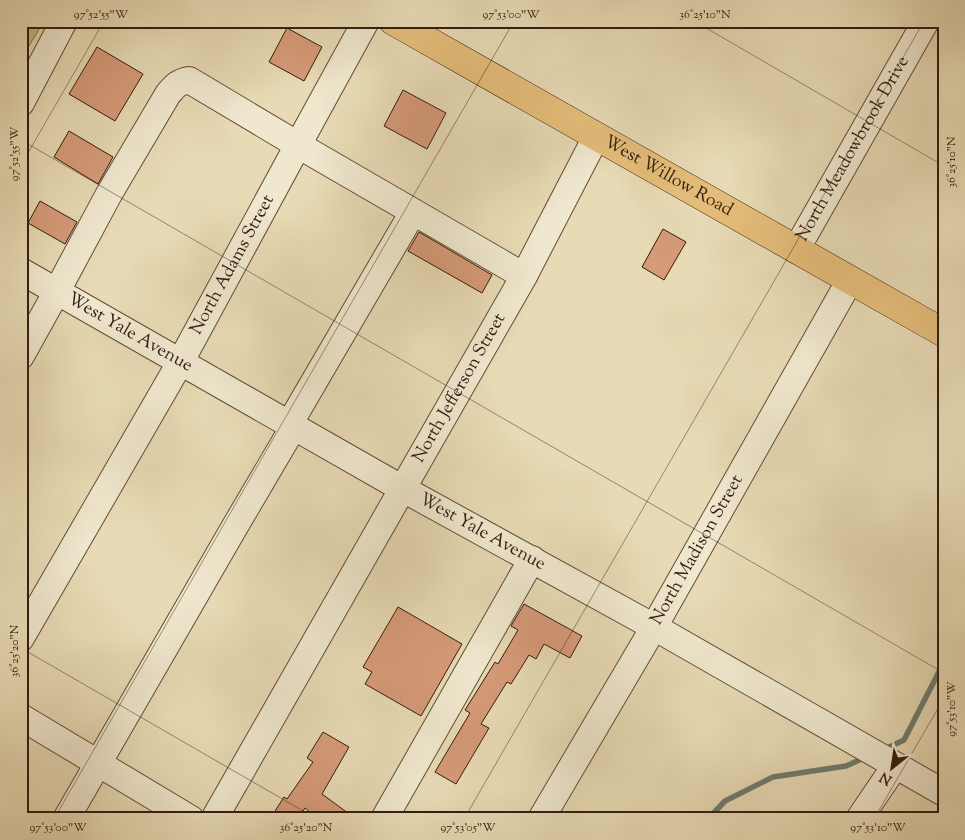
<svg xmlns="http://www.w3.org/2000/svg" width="965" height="840" font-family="'Sorts Mill Goudy',serif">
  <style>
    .green { fill: #bebd87; stroke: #786c4b }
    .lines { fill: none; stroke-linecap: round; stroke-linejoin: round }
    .stream { stroke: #6f7b6f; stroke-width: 5.5 }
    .building { fill: #d59a78; stroke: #331c0f }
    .minor-casing { stroke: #604c38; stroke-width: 28 }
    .major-casing { stroke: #331c0f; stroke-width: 29 }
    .minor { stroke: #efe7ce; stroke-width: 26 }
    .major { stroke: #e4bd7a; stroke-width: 28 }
    .ticks { fill: none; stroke: #331c0f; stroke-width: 1; stroke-opacity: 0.45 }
    .labels { text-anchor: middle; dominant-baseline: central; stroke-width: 4; stroke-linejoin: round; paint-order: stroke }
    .street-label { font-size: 18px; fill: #331c0f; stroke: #efe7ce }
    .neatline { fill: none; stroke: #331c0f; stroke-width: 2 }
    .ticks-label { font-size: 12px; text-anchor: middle; fill: #331c0f }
  </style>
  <rect width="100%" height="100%" fill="#e7dab4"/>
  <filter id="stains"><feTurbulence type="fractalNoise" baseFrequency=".004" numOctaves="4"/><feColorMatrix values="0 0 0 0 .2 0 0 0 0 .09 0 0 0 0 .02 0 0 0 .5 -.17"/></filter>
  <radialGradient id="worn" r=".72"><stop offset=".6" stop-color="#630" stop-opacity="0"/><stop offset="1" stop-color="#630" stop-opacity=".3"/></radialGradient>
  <path class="green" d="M 21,21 L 44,21 L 21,59 Z"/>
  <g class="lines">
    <path class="stream" d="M 883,750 L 904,740 L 944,662
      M 708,819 L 725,801 L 773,777 L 846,766 L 866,757"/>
  </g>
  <path class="building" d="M 287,28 L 322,47 L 304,81 L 269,62 Z
    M 97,47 L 143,74 L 115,121 L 69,94 Z
    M 403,90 L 446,113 L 427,149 L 384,126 Z
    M 69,131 L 113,157 L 98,184 L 54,157 Z
    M 40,201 L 77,222 L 65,244 L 28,223 Z
    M 663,229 L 686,242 L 664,280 L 642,267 Z
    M 419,232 L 492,275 L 482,293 L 408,251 Z
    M 524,604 L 582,636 L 570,658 L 544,644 L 536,659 L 529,655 L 511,684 L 507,682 L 481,724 L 489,728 L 456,784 L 435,772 L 470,713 L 465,710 L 495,662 L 498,664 L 518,630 L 511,626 Z
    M 398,607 L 462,644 L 421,716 L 365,684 L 372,672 L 363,667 Z
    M 323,732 L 349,747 L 322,794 L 356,819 L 319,819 L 305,808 L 298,819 L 270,819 L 284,797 L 287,799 L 313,762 L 307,758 Z"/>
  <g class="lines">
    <g class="minor-casing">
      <g id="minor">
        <path d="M 21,103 L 64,21"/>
        <path id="s1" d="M 796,250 L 926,21"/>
        <path id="s2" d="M 21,271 L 403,489 L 654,627 L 944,793"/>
        <path d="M 21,356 L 57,291 L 109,194 L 168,94 C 175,86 178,82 189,80 L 298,145 L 524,276"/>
        <path d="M 290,423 L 413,212"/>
        <path id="s3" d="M 21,638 L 181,361 L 298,145 L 366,21"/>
        <path d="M 21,717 L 191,819"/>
        <path d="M 66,819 L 234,528 L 294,426"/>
        <path id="s4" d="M 214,819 L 524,276 L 596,137"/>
        <path d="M 384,819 L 532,559"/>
        <path id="s5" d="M 541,819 L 654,627 L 850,280"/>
        <path d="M 859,819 L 895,766"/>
      </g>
    </g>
    <g class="major-casing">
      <g id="major">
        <path id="s6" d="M 393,21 L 944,333"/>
      </g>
    </g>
    <use href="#minor" class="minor"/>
    <use href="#major" class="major"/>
  </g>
  <path class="ticks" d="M 694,21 L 944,166M 21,140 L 944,673M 21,165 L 104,21M 21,648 L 317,819M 54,819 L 514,21M 464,819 L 924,21M 874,819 L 944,698"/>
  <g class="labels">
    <g class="street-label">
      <text stroke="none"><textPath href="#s1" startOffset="116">North Meadowbrook Drive</textPath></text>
      <text stroke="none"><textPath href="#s6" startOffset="316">West Willow Road</textPath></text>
      <text stroke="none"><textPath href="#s3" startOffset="429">North Adams Street</textPath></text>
      <text stroke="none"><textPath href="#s2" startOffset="125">West Yale Avenue</textPath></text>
      <text stroke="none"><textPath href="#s4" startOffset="496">North Jefferson Street</textPath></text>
      <text stroke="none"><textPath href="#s2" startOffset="530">West Yale Avenue</textPath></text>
      <text stroke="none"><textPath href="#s5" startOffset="311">North Madison Street</textPath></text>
    </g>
  </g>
  <rect width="965" height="840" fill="none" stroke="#e7dab4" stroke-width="55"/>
  <g transform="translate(892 768) rotate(210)" stroke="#efe7ce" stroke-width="4" paint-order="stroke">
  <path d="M0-4L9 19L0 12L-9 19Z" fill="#331c0f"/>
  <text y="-8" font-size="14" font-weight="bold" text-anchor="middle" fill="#331c0f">N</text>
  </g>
  <rect x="28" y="28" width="910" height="784" class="neatline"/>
  <g class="ticks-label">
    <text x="101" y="18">97°52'55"W</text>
    <text x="511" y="18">97°53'00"W</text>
    <text x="705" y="18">36°25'10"N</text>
    <text transform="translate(14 154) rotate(-90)" y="4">97°52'55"W</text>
    <text transform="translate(951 162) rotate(-90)" y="4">36°25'10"N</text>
    <text transform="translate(14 651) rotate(-90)" y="4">36°25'20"N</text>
    <text transform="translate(951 709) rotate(-90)" y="4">97°53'10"W</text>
    <text x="58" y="831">97°53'00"W</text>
    <text x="306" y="831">36°25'20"N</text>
    <text x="468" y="831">97°53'05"W</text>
    <text x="878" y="831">97°53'10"W</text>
  </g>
  <rect width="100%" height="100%" filter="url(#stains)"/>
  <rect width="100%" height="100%" fill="url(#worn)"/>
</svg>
